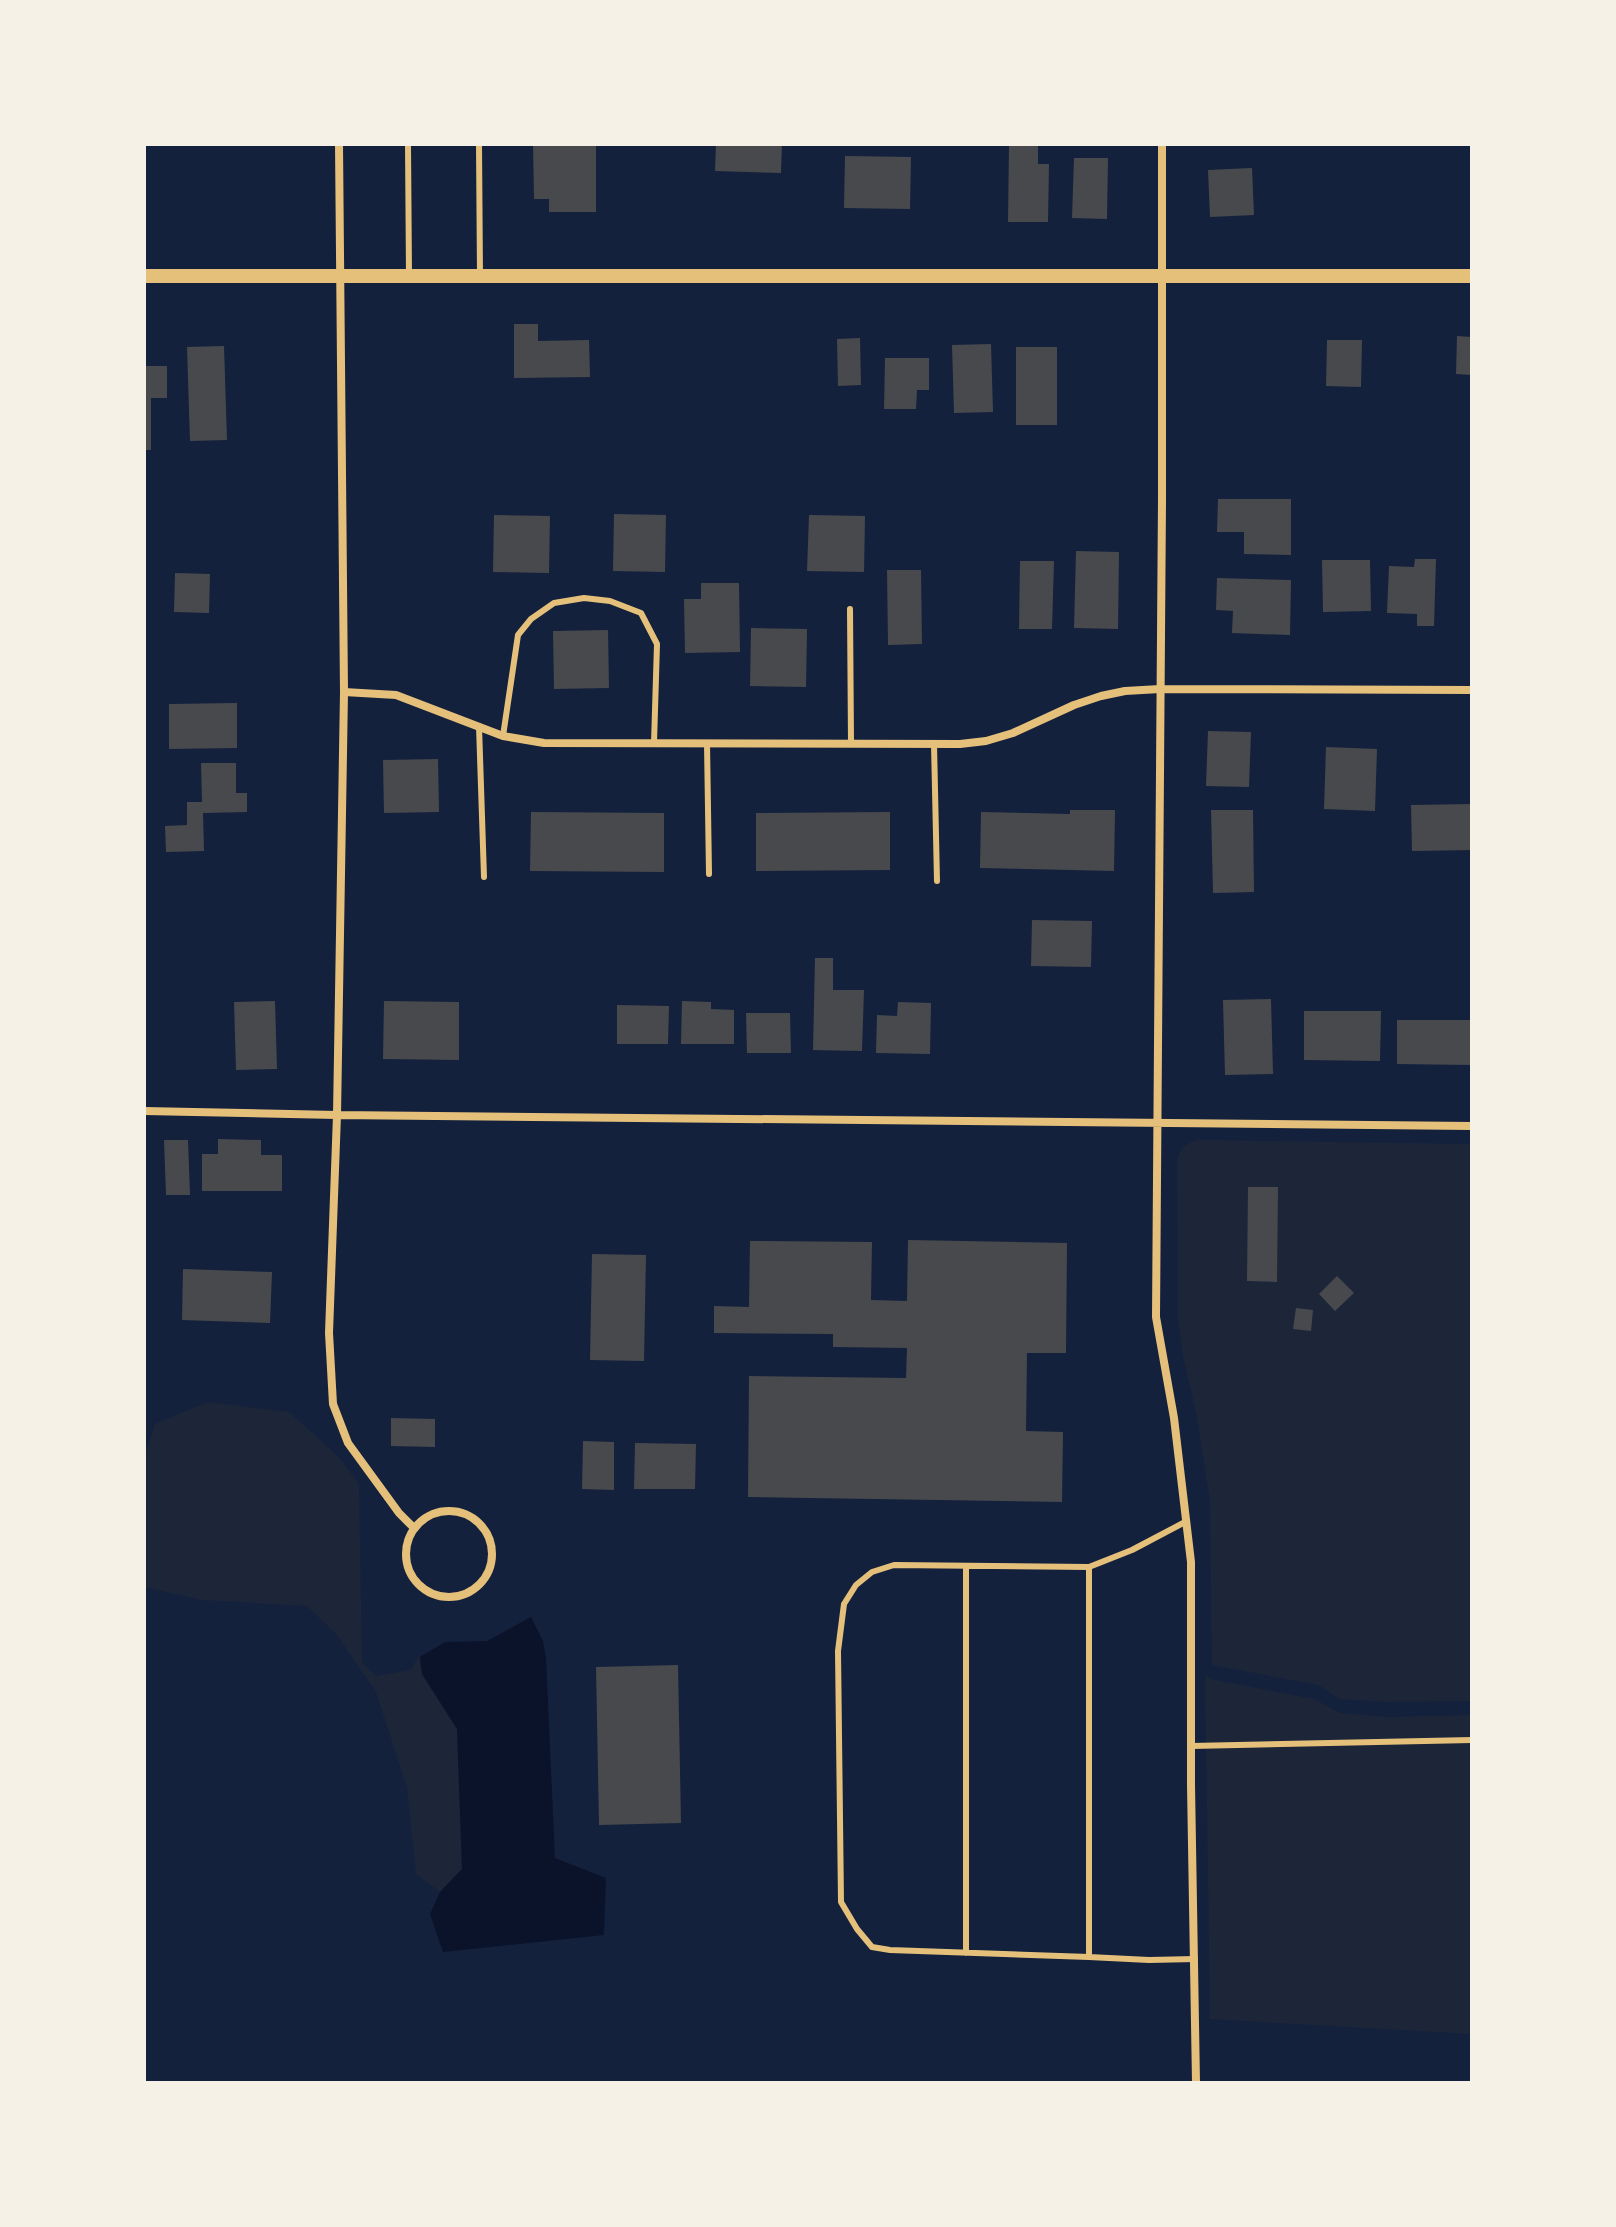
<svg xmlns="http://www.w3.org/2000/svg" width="1616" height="2227" font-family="Karla,sans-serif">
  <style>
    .green { fill: #1d2539 }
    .water { fill: #0b132b }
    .building { fill: #48494c }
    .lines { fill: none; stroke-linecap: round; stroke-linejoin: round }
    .service { stroke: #e5c07b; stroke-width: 6 }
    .minor { stroke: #e5c07b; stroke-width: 8 }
    .tertiary { stroke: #e5c07b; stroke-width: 14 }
  </style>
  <rect width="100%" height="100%" fill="#14213d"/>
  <path class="green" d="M 1198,1140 L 1472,1144 L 1472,1701 L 1388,1702 L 1340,1699 L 1318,1685 L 1212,1665 L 1210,1502 L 1197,1417 L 1183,1356 L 1178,1320 L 1177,1161 C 1179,1149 1186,1143 1198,1140 Z
    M 208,1402 L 289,1412 L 339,1457 L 359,1484 L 362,1662 L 376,1676 L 411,1670 L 419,1655 L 422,1674 L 457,1729 L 462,1869 L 440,1892 L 416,1874 L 407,1787 L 376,1692 L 337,1635 L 307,1606 L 202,1600 L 144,1587 L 144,1458 L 155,1424 Z
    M 1205,1673 L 1210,1679 L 1314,1699 L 1340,1713 L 1388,1717 L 1472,1715 L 1472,2034 L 1210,2019 Z"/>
  <path class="water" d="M 531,1617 L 543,1641 L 546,1658 L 555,1858 L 606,1878 L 604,1935 L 443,1952 L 430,1914 L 440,1892 L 462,1869 L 457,1729 L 422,1674 L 420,1657 L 445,1642 L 487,1641 Z"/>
  <path class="building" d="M 533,144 L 596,144 L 596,212 L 549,212 L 549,199 L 534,199 Z
    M 716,144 L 782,144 L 781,173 L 715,171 Z
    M 1009,144 L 1038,144 L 1038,164 L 1049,164 L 1048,222 L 1008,222 Z
    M 845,156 L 911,157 L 910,209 L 844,208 Z
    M 1074,158 L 1108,158 L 1107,219 L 1072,218 Z
    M 1252,168 L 1254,215 L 1210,217 L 1208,170 Z
    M 514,324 L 538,324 L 538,341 L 589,340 L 590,377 L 514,378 Z
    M 1457,336 L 1472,337 L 1472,375 L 1456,374 Z
    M 860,338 L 861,385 L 838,386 L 837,339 Z
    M 1327,340 L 1362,340 L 1361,387 L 1326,386 Z
    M 991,344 L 993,412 L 954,413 L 952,345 Z
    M 224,346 L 227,440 L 190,441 L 187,347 Z
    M 1016,347 L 1057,347 L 1057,425 L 1016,425 Z
    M 885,358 L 929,358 L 929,390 L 917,390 L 916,409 L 884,409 Z
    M 144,366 L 167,366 L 167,398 L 151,398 L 151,450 L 144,450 Z
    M 1218,499 L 1291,499 L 1291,555 L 1244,554 L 1244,532 L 1217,532 Z
    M 614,514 L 666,515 L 665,572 L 613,571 Z
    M 494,515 L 550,516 L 549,573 L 493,572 Z
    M 809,515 L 865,516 L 864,572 L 807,571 Z
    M 1076,551 L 1119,552 L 1118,629 L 1074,628 Z
    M 1415,559 L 1436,559 L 1434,626 L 1417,626 L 1417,614 L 1387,613 L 1389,566 L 1414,567 Z
    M 1322,560 L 1370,560 L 1371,611 L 1323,612 Z
    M 1020,561 L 1054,561 L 1052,629 L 1019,629 Z
    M 887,570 L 921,570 L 922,644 L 888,645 Z
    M 175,573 L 210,574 L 209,613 L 174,612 Z
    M 1217,578 L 1291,580 L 1290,635 L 1232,633 L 1233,611 L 1216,610 Z
    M 701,583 L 739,583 L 740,652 L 685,653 L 684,599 L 701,599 Z
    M 751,628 L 807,629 L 806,687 L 750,686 Z
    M 608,630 L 609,688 L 554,689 L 553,631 Z
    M 237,703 L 237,748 L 169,749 L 169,704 Z
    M 1208,731 L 1251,732 L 1249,787 L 1206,786 Z
    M 1326,747 L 1377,749 L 1375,811 L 1324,809 Z
    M 438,759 L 439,812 L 384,813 L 383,760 Z
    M 201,763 L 236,763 L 236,793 L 247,793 L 247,812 L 203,813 L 204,851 L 166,852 L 165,826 L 187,825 L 187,802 L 202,802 Z
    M 1472,804 L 1472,850 L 1412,851 L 1411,805 Z
    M 1070,810 L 1115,810 L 1114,871 L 980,868 L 981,812 L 1070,814 Z
    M 1211,810 L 1253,810 L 1254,892 L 1213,893 Z
    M 531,812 L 664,813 L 664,872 L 530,871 Z
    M 890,812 L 890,870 L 756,871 L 756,813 Z
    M 1032,920 L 1092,921 L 1091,967 L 1031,966 Z
    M 815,958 L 833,958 L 833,990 L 864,990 L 862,1051 L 813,1050 Z
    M 1271,999 L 1273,1074 L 1225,1075 L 1223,1000 Z
    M 275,1001 L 277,1069 L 236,1070 L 234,1002 Z
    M 384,1001 L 459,1002 L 459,1060 L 383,1059 Z
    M 682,1001 L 711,1002 L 711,1009 L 734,1010 L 734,1044 L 681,1044 Z
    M 898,1002 L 931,1003 L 930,1054 L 876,1053 L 877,1015 L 897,1016 Z
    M 617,1005 L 669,1006 L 668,1044 L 617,1044 Z
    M 1304,1011 L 1381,1011 L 1380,1061 L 1304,1060 Z
    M 746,1013 L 790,1013 L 791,1053 L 747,1053 Z
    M 1397,1020 L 1472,1020 L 1472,1065 L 1397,1064 Z
    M 218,1139 L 261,1140 L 261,1155 L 282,1155 L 282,1191 L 202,1191 L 202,1154 L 218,1154 Z
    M 164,1140 L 188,1140 L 190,1195 L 166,1195 Z
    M 1248,1187 L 1278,1187 L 1277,1282 L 1247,1281 Z
    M 908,1240 L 1067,1243 L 1066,1353 L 1027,1353 L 1026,1431 L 1063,1432 L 1062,1502 L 748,1497 L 749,1376 L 906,1378 L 907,1348 L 833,1347 L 833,1334 L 714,1333 L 714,1306 L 749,1307 L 750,1241 L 872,1242 L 871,1300 L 907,1301 Z
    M 592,1254 L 646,1255 L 644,1361 L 590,1360 Z
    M 183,1269 L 272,1272 L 270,1323 L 182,1320 Z
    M 1337,1276 L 1354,1293 L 1335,1311 L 1319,1294 Z
    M 1296,1308 L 1313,1310 L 1311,1331 L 1293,1329 Z
    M 391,1418 L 435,1419 L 435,1447 L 391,1446 Z
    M 583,1441 L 614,1442 L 614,1490 L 582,1489 Z
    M 635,1443 L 696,1444 L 695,1489 L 634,1489 Z
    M 678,1665 L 681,1823 L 599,1825 L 596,1667 Z"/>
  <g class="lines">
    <path class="service" d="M 408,144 L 409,276
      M 479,144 L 480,276
      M 850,609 L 851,743
      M 479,726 L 484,877
      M 503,736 L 518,635 L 531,619 L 554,603 L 584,598 L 610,601 L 641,613 L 657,644 L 654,743
      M 707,743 L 709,874
      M 934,744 L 937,881
      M 1187,1521 L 1132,1550 L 1089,1567 L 1089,1957 L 1149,1960 L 1195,1959
      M 966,1566 L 966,1953
      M 1089,1567 L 894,1565 L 872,1572 L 856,1585 L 844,1604 L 838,1651 L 841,1902 L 857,1929 L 872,1947 L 890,1950 L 1089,1957
      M 1191,1746 L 1472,1740"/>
    <path class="minor" d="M 339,144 L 344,692 L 337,1115 L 329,1333 L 333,1404 L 348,1443 L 399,1513 L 414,1528
      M 1162,144 L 1162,500 L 1156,1317 L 1174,1418 L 1191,1562 L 1191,1785 L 1196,2083
      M 344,692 L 396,695 L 503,736 L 544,743 L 960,744 L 986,741 L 1013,733 L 1074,705 L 1101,696 L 1125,691 L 1160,689 L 1472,690
      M 144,1111 L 337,1115 L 1472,1126
      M406 1554a43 43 0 1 1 86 0a43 43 0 1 1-86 0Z"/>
    <path class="tertiary" d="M 144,276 L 1472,276"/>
  </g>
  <rect width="1616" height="2227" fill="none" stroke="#f6f1e7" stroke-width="292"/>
</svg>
